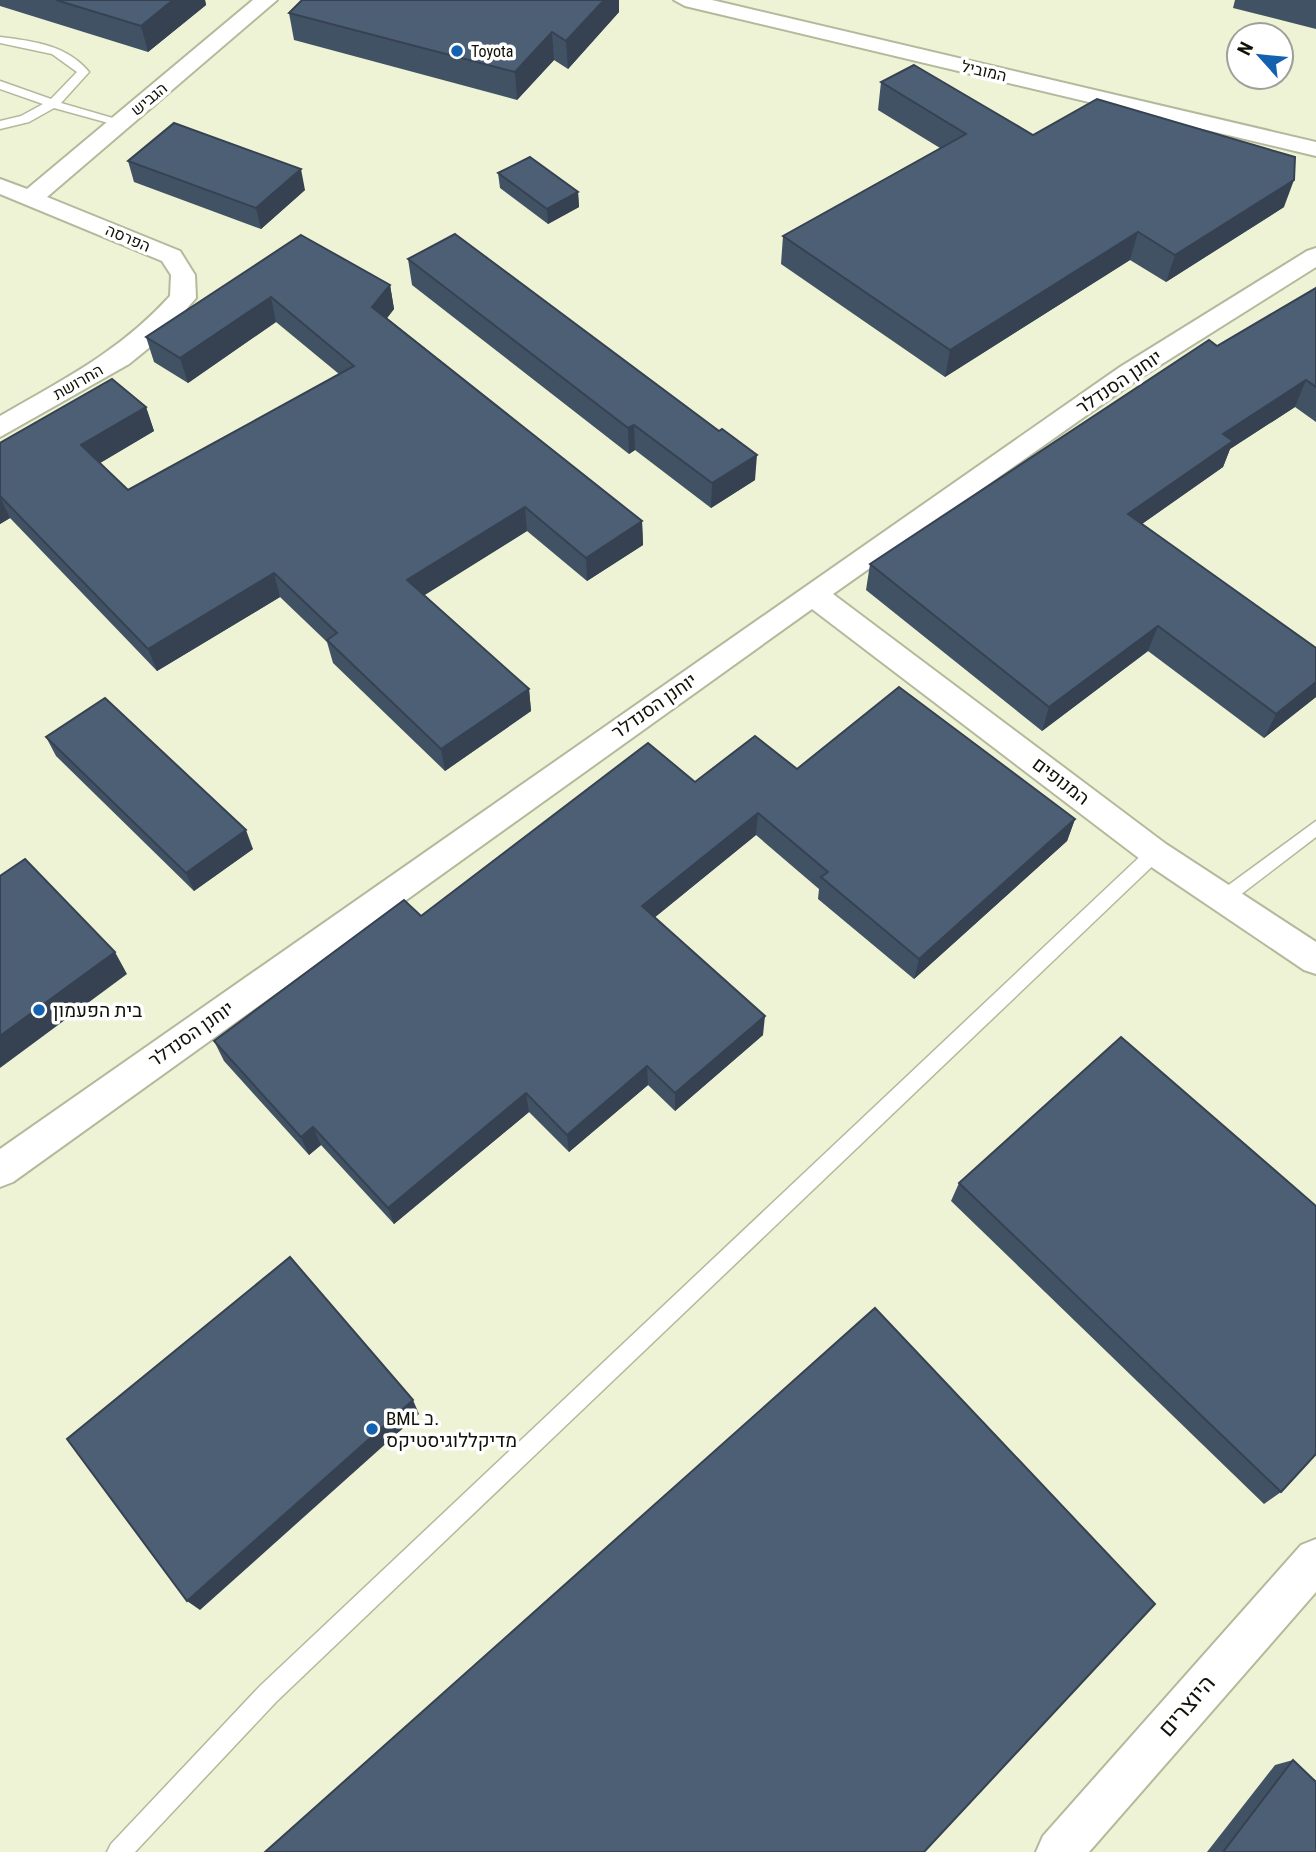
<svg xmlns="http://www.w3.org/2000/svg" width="1316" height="1852" font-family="'Roboto Condensed',Heebo,sans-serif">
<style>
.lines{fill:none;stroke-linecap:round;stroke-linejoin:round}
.lane-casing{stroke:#b3b99b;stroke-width:3}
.street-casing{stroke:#b3b99b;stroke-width:4}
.lane{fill:#fff;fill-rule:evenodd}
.street{fill:#fff;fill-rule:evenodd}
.wall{fill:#425265}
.shaded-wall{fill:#364252}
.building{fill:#4d5f75;stroke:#364252;stroke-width:2}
.poi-dot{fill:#1461b0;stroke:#fff;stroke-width:2.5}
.labels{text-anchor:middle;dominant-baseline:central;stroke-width:7;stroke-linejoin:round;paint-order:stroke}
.far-poi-label{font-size:16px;fill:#101207;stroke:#fff;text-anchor:start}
.far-street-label{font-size:16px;fill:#101207;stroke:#fff}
.street-label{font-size:19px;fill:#101207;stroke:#fff}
.poi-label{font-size:19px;fill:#101207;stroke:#fff;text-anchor:start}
.near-street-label{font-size:23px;fill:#101207;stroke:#fff}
</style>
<rect width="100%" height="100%" fill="#edf3d4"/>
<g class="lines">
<g class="lane-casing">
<path id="lane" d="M0,37C33,41 67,45 89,72L61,103L123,121V127L54,108L29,122L0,129V121L21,116L43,104L0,89V81L51,99L77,72L52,54L0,43Z
M1316,821V837L1231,902H1219L1216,897L1219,892Z
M1155,846L1161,848L1163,853L1161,858L276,1702L135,1852H107L111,1844L260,1686L1149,848Z"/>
</g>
<g class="street-casing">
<path id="street" d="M253,0H277L47,197L180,251L195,275L196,298L161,338L129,364L0,437V416C64,379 119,352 170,296L171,275L162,261L0,194V179L27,189Z
M674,0H712L1316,142V156L685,6Z
M1316,248V267L1138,379L833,594L1166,844L1316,942V974L1304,970L1144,862L812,609L13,1182L0,1187V1149L1120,367L1307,251Z
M1316,1539V1592L1089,1852H1036L1043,1836L1301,1545Z"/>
</g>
<use href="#lane" class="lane"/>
<use href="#street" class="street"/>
</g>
<path class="wall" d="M0,0H205L206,5L148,52L0,6Z
M1235,0H1316V29L1233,8Z
M619,12L568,69L554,60L517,100L294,40L289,13Z
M881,82L1033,135L1284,207L1166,282L1130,260L945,377L781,264L783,236L940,148L878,110Z
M128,161L305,190L261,229L134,182Z
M498,173L578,192L579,207L548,224L500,188Z
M301,235L390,285L394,309L387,318L642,521L643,545L587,581L527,531L424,595L529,689L531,711L445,771L333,663L327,642L280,597L157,671L10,518L0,524V443L146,407L154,431L100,463L128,490L339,374L276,322L188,383L154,362L146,337Z
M408,259L755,480L711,508L635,450L629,454L412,285Z
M1316,288V422L1295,407L1230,449L1223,467L1142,524L1316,648V697L1264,738L1148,651L1042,731L866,590L870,564L1217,346Z
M46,737L253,849L194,891L56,756Z
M797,769L1075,819L1067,841L914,979L818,899L819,889L756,835L655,917L763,1035L675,1111L648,1085L569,1152L529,1112L394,1224L321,1145L309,1155L224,1061L214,1041L421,916L695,782Z
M959,1183L1281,1492L1264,1504L951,1201Z
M1293,1760L1316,1852H1207L1275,1765Z"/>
<path class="shaded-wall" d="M173,0H205L206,5L148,52L141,26Z
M604,0H619V12L568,69L566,41Z
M552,32L554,60L517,100L515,72Z
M301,169L305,190L261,229L256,208Z
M1294,180L1284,207L1166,282L1175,255Z
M578,192L579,207L548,224L547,209Z
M1138,232L1130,260L945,377L950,350Z
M390,285L394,309L377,331L372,307Z
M271,297L276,322L188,383L180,358Z
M1306,380L1295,407L1230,449L1223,467L1119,540L1128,514L1223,434Z
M146,407L154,431L90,469L81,445Z
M634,425L635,450L629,454L628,428Z
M757,455L755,480L711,508L712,483Z
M0,497L10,518L0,524Z
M525,507L527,531L412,603L407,580Z
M642,521L643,545L587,581L586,558Z
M274,573L280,597L157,671L148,649Z
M1158,626L1148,651L1042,731L1049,707Z
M1316,682V697L1264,738L1276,714Z
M529,689L531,711L445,771L441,749Z
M758,813L756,835L643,927L642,906Z
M1075,819L1067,841L914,979L919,959Z
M246,830L253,849L194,891L186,873Z
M115,952L127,974L0,1068V1036Z
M765,1016L763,1035L675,1111V1093Z
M647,1066L648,1085L569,1152L567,1135Z
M526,1093L529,1112L394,1224L388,1208Z
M313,1127L321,1145L309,1155L301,1137Z
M413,1400L419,1414L200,1610L187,1601Z"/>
<path class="building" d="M56,0H173L141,26Z
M302,0H604L566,41L552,32L515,72L289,13Z
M914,65L1033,135L1097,99L1295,157L1294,180L1175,255L1138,232L950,350L783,236L966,134L881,82Z
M174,123L301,169L256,208L128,161Z
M530,157L578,192L547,209L498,173Z
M455,234L719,431L722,429L757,455L712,483L634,425L628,428L408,259Z
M301,235L390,285L372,307L642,521L586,558L525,507L407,580L529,689L441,749L327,640L337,633L274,573L148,649L0,496V443L112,379L146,407L81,445L128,490L354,366L271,297L180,358L146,337Z
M1316,288V387L1306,380L1223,434L1233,441L1128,514L1316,648V682L1276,714L1158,626L1049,707L870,564L1209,340L1217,346Z
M899,687L1075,819L919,959L821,877L828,872L758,813L642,906L765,1016L675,1093L647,1066L567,1135L526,1093L388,1208L313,1127L301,1137L214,1041L404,900L421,916L648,743L695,782L755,736L797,769Z
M105,698L246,830L186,873L46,737Z
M25,859L115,952L0,1036V876Z
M1121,1037L1316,1206V1454L1281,1492L959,1183Z
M290,1257L413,1400L187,1601L67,1439Z
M875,1308L1155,1604L924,1852H265Z
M1293,1760L1316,1782V1852H1223Z"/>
<g class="poi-dot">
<circle cx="457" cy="51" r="7"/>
<circle cx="39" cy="1010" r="7"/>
<circle cx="372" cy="1429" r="7"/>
</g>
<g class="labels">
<g class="far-poi-label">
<text x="471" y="51">Toyota</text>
</g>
<g class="far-street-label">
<text transform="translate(984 71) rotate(13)">המוביל</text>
<text transform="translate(149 99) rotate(-40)">הגביש</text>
<text transform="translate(128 238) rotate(23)">הפרסה</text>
<text transform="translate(78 382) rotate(-30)">החרושת</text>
</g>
<g class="street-label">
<text transform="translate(1119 382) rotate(-34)">יוחנן הסנדלר</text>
<text transform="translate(654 706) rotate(-35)">יוחנן הסנדלר</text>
<text transform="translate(1061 781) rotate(37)">המנופים</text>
<text transform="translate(191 1034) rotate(-35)">יוחנן הסנדלר</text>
</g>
<g class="poi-label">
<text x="53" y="1010">בית הפעמון</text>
<text x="386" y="1418">BML ב.<tspan x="386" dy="22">מדיקללוגיסטיקס</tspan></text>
</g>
<g class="near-street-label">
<text transform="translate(1187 1706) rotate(-49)">היוצרים</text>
</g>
</g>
<g transform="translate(1260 56) rotate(297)"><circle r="33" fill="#ffffff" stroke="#9fa09c" stroke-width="2"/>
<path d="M0-5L12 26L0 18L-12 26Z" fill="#1461b0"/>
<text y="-10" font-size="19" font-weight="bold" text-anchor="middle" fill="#101207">N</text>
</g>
</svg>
